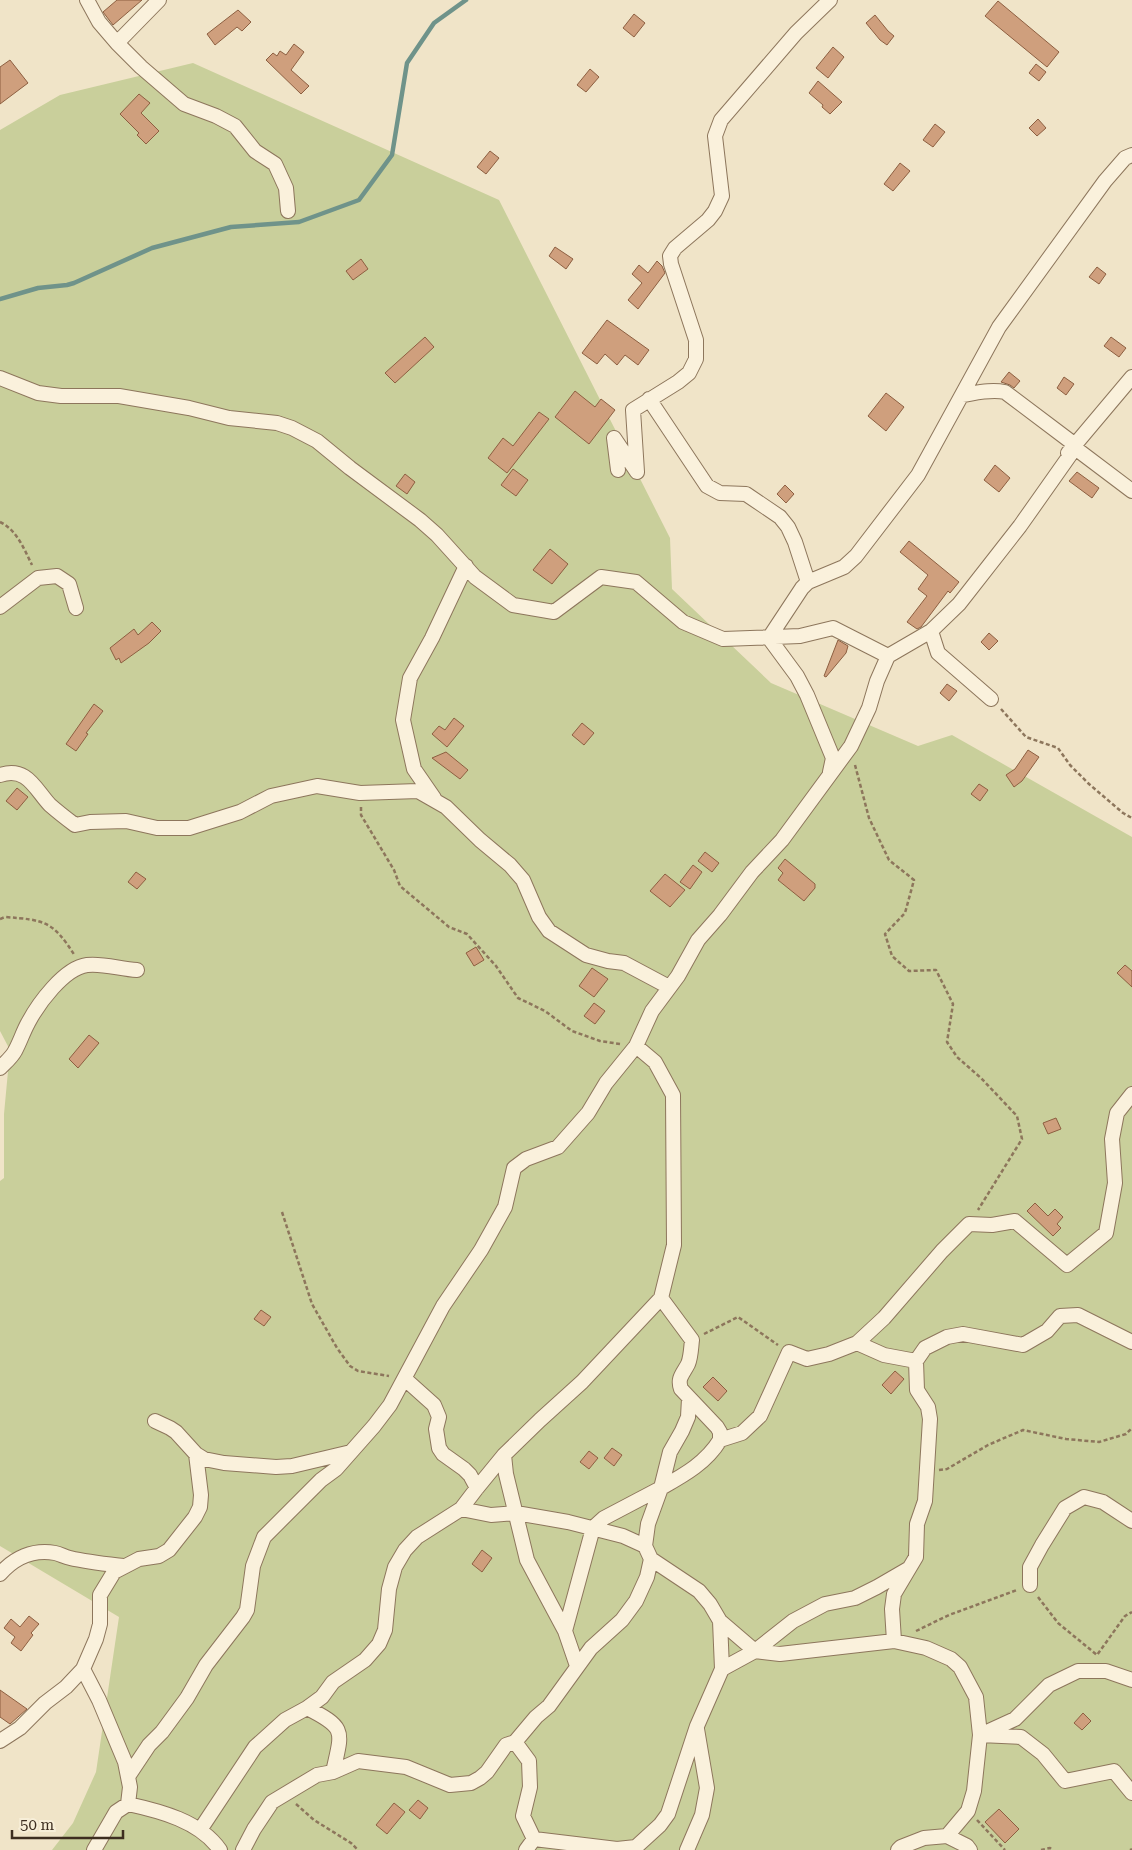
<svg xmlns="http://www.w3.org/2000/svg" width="1132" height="1850" font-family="'Roboto Serif',serif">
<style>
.green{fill:#c9cf9b}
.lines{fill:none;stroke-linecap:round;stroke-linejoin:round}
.stream{stroke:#6f938a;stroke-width:4.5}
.building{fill:#cf9f7d;stroke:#8d5f41}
.minor-casing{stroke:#8d765c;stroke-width:16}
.path{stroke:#8d765c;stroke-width:2.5;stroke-dasharray:4 2.5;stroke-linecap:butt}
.minor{stroke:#faf1dc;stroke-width:14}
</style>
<rect width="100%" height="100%" fill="#f0e4c8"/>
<path class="green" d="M193,63L499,200L670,538L672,589L771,683L918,746L952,735L1132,837V1850H52L73,1823L96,1772L119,1617L0,1546V1181L4,1178V1114L10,1050L0,1031V130L60,95Z"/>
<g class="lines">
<path class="stream" d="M0,299L38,288L67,285L74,283L152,248L231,227L299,222L359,200L392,155L407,63L434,23L466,0"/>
</g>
<path class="building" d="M117,0H142L113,25L103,12Z
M998,1L1059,52L1047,67L985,16Z
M238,10L251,22L242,31L237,27L215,45L207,34Z
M634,14L645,23L634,37L623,28Z
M875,15L888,31L894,36L887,45L880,40L866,23Z
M294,44L304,52L291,70L309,86L301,94L266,60L273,53L277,56L280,51L286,55Z
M833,47L844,57L828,78L816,68Z
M10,60L28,83L0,104V67Z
M1036,64L1046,72L1039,81L1029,73Z
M590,69L599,77L586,92L577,85Z
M818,81L842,102L830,114L822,107L823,105L809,93Z
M139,94L150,103L141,113L159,131L146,144L137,135L139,133L120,114Z
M1038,119L1046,128L1037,136L1029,128Z
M935,124L945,132L933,147L923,140Z
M490,151L499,158L486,174L477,167Z
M900,163L910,171L893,191L884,184Z
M555,247L573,259L566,269L549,256Z
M361,259L368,269L353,280L346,271Z
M657,261L662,266L665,273L638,309L628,300L642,283L632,274L639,265L648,273Z
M1097,267L1106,274L1099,284L1089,277Z
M607,320L649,350L638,365L625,355L617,365L605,354L597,364L582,353Z
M425,337L434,347L395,383L385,373Z
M1111,337L1126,348L1119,357L1104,346Z
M1009,372L1020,381L1014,388L1010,385L1001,382Z
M1064,377L1074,384L1066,395L1057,388Z
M575,391L595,407L601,399L615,410L589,444L555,417Z
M886,393L904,407L886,431L868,416Z
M539,412L549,419L507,473L488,458L503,438L513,446Z
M995,465L1010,478L999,492L984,480Z
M513,469L528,480L516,496L501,485Z
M1077,472L1099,488L1092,498L1069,481Z
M405,474L415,482L407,494L396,486Z
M785,485L794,494L786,503L777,494Z
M909,541L959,582L950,593L948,591L921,627L917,629L907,622L927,596L918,589L928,575L900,552Z
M550,549L568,564L552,584L533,570Z
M152,622L161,631L149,643L121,663L119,658L116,660L110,648L134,629L138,635Z
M989,633L998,641L989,650L981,642Z
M838,640L848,646L846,653L826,677L824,676Z
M947,684L957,691L949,701L940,693Z
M94,704L103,711L86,733L88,734L76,751L66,744Z
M454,718L464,726L447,747L432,734L439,726L445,730Z
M582,723L594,733L584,745L572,735Z
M1028,750L1039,757L1022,781L1014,787L1006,775L1015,769Z
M446,752L468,770L460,779L432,758Z
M979,784L988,790L980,801L971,794Z
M17,788L28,797L17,810L6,801Z
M705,852L719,863L712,872L698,861Z
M785,859L815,884V888L804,901L778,880L783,873L778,868Z
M693,865L702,872L690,889L680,882Z
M136,872L146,879L137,889L128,882Z
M665,874L685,890L670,907L650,891Z
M476,947L484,960L474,966L466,953Z
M1125,965L1132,971V987L1117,973Z
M592,968L608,979L594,997L579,986Z
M594,1003L605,1011L595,1024L584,1016Z
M89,1035L99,1043L78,1068L69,1059Z
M1056,1118L1061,1129L1048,1134L1043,1123Z
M1035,1203L1048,1216L1055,1209L1063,1217L1057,1224L1061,1228L1053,1236L1027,1211Z
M261,1310L271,1317L264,1326L254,1319Z
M895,1371L904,1379L891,1394L882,1385Z
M713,1377L727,1391L718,1401L703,1387Z
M612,1448L622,1455L614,1466L604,1458Z
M589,1451L598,1458L589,1469L580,1462Z
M482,1550L492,1558L482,1572L472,1564Z
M29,1616L39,1624L31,1633L33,1635L21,1651L11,1643L15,1637L4,1628L11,1619L20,1627Z
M0,1690L27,1709L10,1724L0,1717Z
M1083,1713L1091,1721L1082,1730L1074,1723Z
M418,1800L428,1808L420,1819L409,1810Z
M394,1803L405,1812L387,1834L376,1825Z
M999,1809L1019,1829L1005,1843L985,1822Z"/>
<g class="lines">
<g class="minor-casing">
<path id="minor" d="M87,0L99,22L117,43L141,67L184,104L216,116L235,126L255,151L275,164L286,188L288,211
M117,43L159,0
M0,378L38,393L61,396H119L189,408L229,418L277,423L292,428L317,441L350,468L420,520L437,535L475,577L513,605L554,612L601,577L636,582L683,622L723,639L800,636L833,628L888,656
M962,395C976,393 990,389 1005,392L1074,444
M649,399L707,486L720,493L746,494L780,517L788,527L795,542L808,582
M1068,453L1132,377
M618,470L614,438L637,472L633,410L678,382L689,373L696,359V340L671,264L670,256L675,248L708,220L715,211L722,196L715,136L721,120L796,33L830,0
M0,607L38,578L57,576L69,584L76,608
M931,631L938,653L991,699
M830,772L833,758L807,695L797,676L769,638L802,588L808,582L844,567L856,556L918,475L999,327L1105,181L1125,158L1132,155
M0,775C27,766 35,789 50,805C58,812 67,819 75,825L90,822L126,821L157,828H189L240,812L271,796L317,786L360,793L418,791L446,807L480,840L510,865L523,880L539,917L549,931L586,955L608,961L624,963L669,987
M434,798L414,769L403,720L410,678L432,638L466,566
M636,1046L655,1062L673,1095L674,1245L661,1298L692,1340C691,1348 691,1357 688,1364C683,1374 677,1378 681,1389L717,1427L720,1432V1440
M0,1068C5,1063 12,1057 15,1051C20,1042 23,1032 28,1023C38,1004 64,968 87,965C103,963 120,969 137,970
M857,1343L884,1355L916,1361L917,1390L928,1407L930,1419L925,1501L917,1524L916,1557L894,1594L892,1609L894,1641
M916,1361L925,1348L947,1337L963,1334L1023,1345L1047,1331L1060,1316L1078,1315L1132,1342
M405,1379L434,1405L439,1417L436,1429L439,1448L443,1454L464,1469L470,1475L477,1488
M155,1421L170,1428L176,1432L196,1454L204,1459L224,1463L276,1467L292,1466L351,1452
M504,1455L506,1474L527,1560L565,1631
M461,1509L491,1515L516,1513L568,1522L623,1536L645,1546L651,1559L699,1591L710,1604L720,1621L755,1651L780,1654L894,1641L926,1648L951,1659L960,1667L976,1697L980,1735L974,1791L968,1811L947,1836L924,1838L901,1847L898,1850
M645,1546L648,1524L661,1488C684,1475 706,1463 720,1440L742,1433L760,1416L789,1352L807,1359L829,1354L857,1343L884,1318L942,1251L969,1224L992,1225L1015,1221L1067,1265L1106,1233L1115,1183L1112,1139L1117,1113L1132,1094
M0,1574C14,1558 33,1549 55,1553C60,1554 65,1557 70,1558C87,1562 106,1564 123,1566
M1030,1585V1567L1042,1545L1065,1508L1084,1497L1103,1502L1132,1521
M720,1621L722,1669
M577,1666L565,1631L593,1528L604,1518L661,1488L670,1452L682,1431L688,1417L689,1399
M1132,1680L1106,1671H1078L1049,1685L1015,1719L980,1735L1021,1737L1043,1754L1065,1781L1114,1771L1132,1793
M0,1741L20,1728L45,1703L66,1687L83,1669
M515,1742L529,1761L530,1787L523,1816L534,1839
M333,1772C342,1731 347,1728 307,1708L322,1697L333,1682L365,1660L379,1644L385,1630L389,1589L395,1567L405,1550L417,1537L461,1509L477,1488L504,1455L540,1420L582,1382L661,1298
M129,1775L149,1745L162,1732L187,1698L206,1665L243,1617L247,1610L253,1566L264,1537L321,1480L336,1469L374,1426L390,1405L443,1306L481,1250L505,1207L514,1168L526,1159L558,1147L588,1113L606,1083L636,1046L652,1011L678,976L698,940L720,915L752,872L782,840L851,746L869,708L877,681L888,656L931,631L959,604L1020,526L1075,448L1132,491
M128,1804C160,1811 200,1821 220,1850
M200,1830L255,1747L285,1720L307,1708
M947,1836L967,1846L970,1850
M94,1850L116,1812L128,1804L130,1787L125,1762L99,1700L83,1669L96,1639L100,1624V1595L114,1572L139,1559L159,1556L169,1550L195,1517L200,1507L201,1495L196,1454
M243,1850L254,1829L272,1802L317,1775L333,1772L358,1761L406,1767L450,1785L471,1783L480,1778L487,1772L506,1745L515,1742L536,1717L549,1706L591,1648L622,1620L636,1601L647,1577L651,1559
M526,1850L534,1839L617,1849L636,1847L660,1825L668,1814L697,1726L722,1669L755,1651L793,1621L825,1604L855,1598L877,1587L908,1569
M687,1850L702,1815L707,1788L697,1729"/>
</g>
<path class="path" d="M0,522C17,530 24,549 32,565
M1001,709L1026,737L1058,748L1070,765L1089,784L1123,813L1132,818
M855,765L869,818L889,860L914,880L905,913L885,934L892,956L909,971L936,970L953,1004L947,1042L957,1057L981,1078L1017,1116L1022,1139L978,1210
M361,807V815L394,870L400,886L449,927L467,934L496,966L518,998L545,1011L572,1031L600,1041L620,1044
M0,919L5,917C45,920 53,921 75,956
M282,1212L312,1304L337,1348L350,1366L358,1371L389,1376
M704,1334L738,1317L778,1345
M939,1470L947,1469L988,1445L1023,1430L1066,1439L1099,1442L1126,1434L1132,1428
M1038,1597L1058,1623L1097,1655L1125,1616L1132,1612
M916,1631L949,1615L1017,1590
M296,1804L314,1820L351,1843L358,1850
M977,1820L1005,1850
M1041,1850L1050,1848L1053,1850
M1130,1850L1132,1849"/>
<use href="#minor" class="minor"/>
</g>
<path d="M12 1830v8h111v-8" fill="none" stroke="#3d2e20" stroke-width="2.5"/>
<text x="20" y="1830" font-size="15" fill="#3d2e20" stroke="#f7eed8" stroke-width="4" paint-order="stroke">50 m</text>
</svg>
